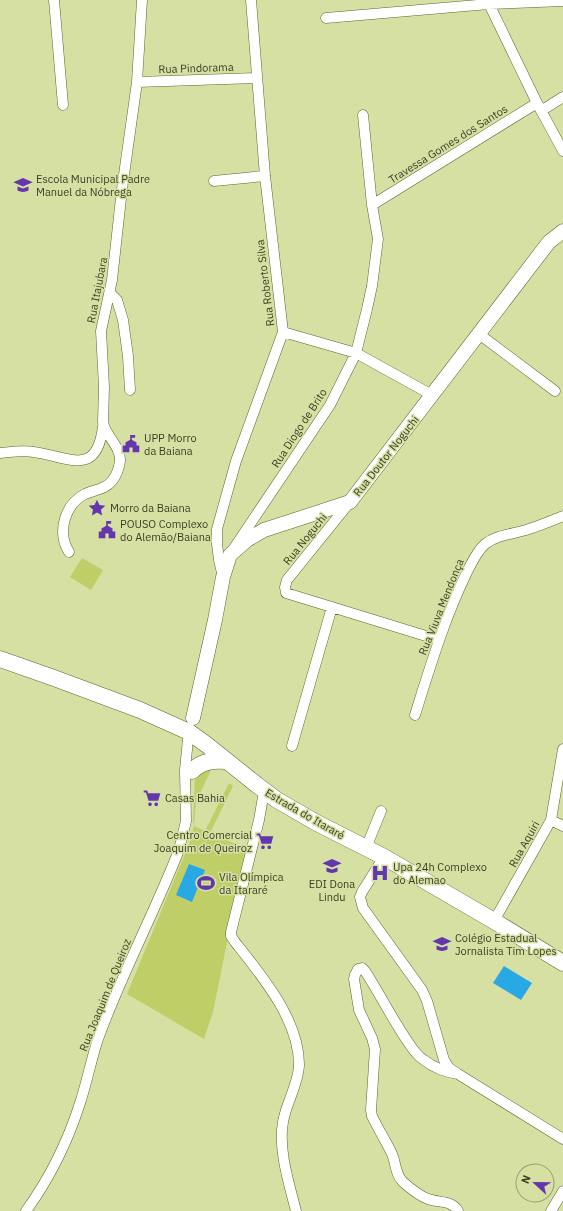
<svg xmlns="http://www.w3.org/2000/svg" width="563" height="1211" font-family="'IBM Plex Sans',sans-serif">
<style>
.green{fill:#c0ce67}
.water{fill:#28a8e5}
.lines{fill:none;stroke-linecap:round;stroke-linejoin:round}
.street-casing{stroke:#5d652c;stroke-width:11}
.secondary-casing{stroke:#5d652c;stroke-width:15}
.primary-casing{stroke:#5d652c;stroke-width:17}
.street{stroke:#fff;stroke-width:10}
.secondary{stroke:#fff;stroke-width:14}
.primary{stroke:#fff;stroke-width:16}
.labels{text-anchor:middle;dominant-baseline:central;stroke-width:3;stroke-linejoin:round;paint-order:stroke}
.street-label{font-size:11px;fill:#3a3e25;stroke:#d6e0a3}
.poi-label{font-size:11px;fill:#3a3e25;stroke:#d6e0a3;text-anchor:start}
</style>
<rect width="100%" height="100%" fill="#d6e0a3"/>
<path class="green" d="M82,558L103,570L91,590L70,577Z
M206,767L211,770L196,802L194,826L205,831L229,783L233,786L210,833L248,849L232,918L213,1012L204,1039L127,994L189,844L194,826L193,820L195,777Z"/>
<path class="water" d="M189,864L205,870L192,902L176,895Z
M504,966L532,983L521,1000L493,983Z"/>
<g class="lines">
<g class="street-casing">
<path id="street" d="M54,0L63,105
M489,4L537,103L563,151
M326,18L489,4L563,1
M137,82L256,78
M541,111L563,97
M214,181L265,176
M372,205L537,103
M110,293L117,300L123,320L128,356L130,390
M283,332L356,353L432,395
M479,334L555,391
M0,453C11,452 23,450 34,452C69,457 97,478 103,426
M350,502L287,580L285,587L286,593L439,640
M234,548L330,405L356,353L367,309L372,286L378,239L372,205L363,115
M69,552C57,533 64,505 85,494C94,490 106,489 112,481C117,475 119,468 120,461C121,446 105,436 103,422L104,387L101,331L112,280L122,189L137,82L142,0
M223,577L219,560L217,544V529L236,461L283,332L265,176L251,0
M415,715C430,667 445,617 467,572C472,562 477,551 485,544C497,535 512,534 526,530C538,526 551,521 563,516
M292,746L332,607
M264,791L259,820L231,932V936L235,942C262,976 300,1021 299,1066C298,1085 286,1103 283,1122C278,1150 289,1183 296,1211
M551,820L563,826
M366,848L381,811
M384,857L362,892L360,897L363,908L422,990L427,1001L444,1060L449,1068L458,1074L563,1139
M494,921L551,820L563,749
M458,1074C445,1072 434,1068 424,1060C417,1056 412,1048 408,1042C392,1019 380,994 365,971L362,968L358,969L355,975L354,979L359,1010L372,1038L375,1049L371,1110L372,1116C378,1129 386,1141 392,1154C396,1163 395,1174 403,1182C410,1188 419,1196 428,1199C439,1203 452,1200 458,1211
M26,1211C49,1179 68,1141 80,1103C87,1082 91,1060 98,1039C121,975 154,914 179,850L186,821L185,770L189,729
M551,1211L563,1191"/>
</g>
<g class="secondary-casing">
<path id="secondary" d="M193,718L215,620L223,577L230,555L247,540L264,530L350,502L549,242L563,231"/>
</g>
<g class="primary-casing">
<path id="primary" d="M0,659L54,678L140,710L189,732L207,745L257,785L277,800L317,823L384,857L494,921L563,963
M192,771C202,761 213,760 226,761"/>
</g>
<use href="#street" class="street"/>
<use href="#secondary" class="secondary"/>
<use href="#primary" class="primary"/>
</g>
<defs>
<g id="school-bare" transform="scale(1.38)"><path d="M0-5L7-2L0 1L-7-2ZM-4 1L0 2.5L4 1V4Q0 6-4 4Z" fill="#6436ae" stroke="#d6e0a3" stroke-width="2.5" paint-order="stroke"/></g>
<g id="civic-bare" transform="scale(1.38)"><path d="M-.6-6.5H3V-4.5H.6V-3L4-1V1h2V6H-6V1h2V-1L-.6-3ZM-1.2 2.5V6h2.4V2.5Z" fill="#6436ae" stroke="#d6e0a3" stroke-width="2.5" paint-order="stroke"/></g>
<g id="sight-bare" transform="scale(1.38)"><path d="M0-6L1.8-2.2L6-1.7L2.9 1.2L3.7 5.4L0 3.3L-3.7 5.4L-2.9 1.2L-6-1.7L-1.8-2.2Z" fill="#6436ae" stroke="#d6e0a3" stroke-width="2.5" paint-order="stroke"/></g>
<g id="supermarket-bare" transform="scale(1.38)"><path d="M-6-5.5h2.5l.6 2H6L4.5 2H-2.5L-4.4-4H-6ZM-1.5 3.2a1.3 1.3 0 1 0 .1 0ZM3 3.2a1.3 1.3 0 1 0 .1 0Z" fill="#6436ae" stroke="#d6e0a3" stroke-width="2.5" paint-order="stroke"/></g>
<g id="hospital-bare" transform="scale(1.38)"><path d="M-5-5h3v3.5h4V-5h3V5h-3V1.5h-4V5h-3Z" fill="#6436ae" stroke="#d6e0a3" stroke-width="2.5" paint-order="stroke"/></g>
<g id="stadium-bare" transform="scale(1.38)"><path d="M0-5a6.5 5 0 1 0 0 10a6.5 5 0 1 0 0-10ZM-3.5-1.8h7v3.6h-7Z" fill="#6436ae" stroke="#d6e0a3" stroke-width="2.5" paint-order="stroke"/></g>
</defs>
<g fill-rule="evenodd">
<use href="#school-bare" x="23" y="185"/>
<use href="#civic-bare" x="131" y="444"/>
<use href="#sight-bare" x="97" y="508"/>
<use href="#civic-bare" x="107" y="530"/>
<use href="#supermarket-bare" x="152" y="798"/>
<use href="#supermarket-bare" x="265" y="841"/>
<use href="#school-bare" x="332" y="866"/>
<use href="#hospital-bare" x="380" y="873"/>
<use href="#stadium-bare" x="206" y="883"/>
<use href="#school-bare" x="442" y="944"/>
</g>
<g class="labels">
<g class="street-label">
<text transform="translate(196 68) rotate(-2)">Rua Pindorama</text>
<text transform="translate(448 144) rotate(-32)">Travessa Gomes dos Santos</text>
<text transform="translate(265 283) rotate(-97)">Rua Roberto Silva</text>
<text transform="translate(97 290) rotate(-79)">Rua Itajubara</text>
<text transform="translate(299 428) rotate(-57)">Rua Diogo de Brito</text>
<text transform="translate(386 456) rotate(-52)">Rua Doutor Noguchi</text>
<text transform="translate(305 539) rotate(-51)">Rua Noguchi</text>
<text transform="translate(441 607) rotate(-68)">Rua Viuva Mendonça</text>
<text transform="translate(305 814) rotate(30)">Estrada do Itararé</text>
<text transform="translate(524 844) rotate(-61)">Rua Aquiri</text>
<text transform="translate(105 995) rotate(-68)">Rua Joaquim de Queiroz</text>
</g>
<g class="poi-label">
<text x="36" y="179">Escola Municipal Padre<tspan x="36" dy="13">Manuel da Nóbrega</tspan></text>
<text x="144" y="438">UPP Morro<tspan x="144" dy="13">da Baiana</tspan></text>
<text x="110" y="508">Morro da Baiana</text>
<text x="120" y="524">POUSO Complexo<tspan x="120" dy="13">do Alemão/Baiana</tspan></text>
<text x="165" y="798">Casas Bahia</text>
<text x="252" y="835" text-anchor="end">Centro Comercial<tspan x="252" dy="13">Joaquim de Queiroz</tspan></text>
<text x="393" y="867">Upa 24h Complexo<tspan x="393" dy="13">do Alemao</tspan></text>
<text x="219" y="877">Vila Olímpica<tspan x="219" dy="13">da Itararé</tspan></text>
<text x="332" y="884" text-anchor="middle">EDI Dona<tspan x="332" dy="13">Lindu</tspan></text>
<text x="455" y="938">Colégio Estadual<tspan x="455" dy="13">Jornalista Tim Lopes</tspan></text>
</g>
</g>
<g transform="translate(535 1183) rotate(292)"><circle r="19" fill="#d6e0a3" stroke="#989f71"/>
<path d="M0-3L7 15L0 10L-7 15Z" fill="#6436ae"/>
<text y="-6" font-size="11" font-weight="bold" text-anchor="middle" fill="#3a3e25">N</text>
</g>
</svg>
